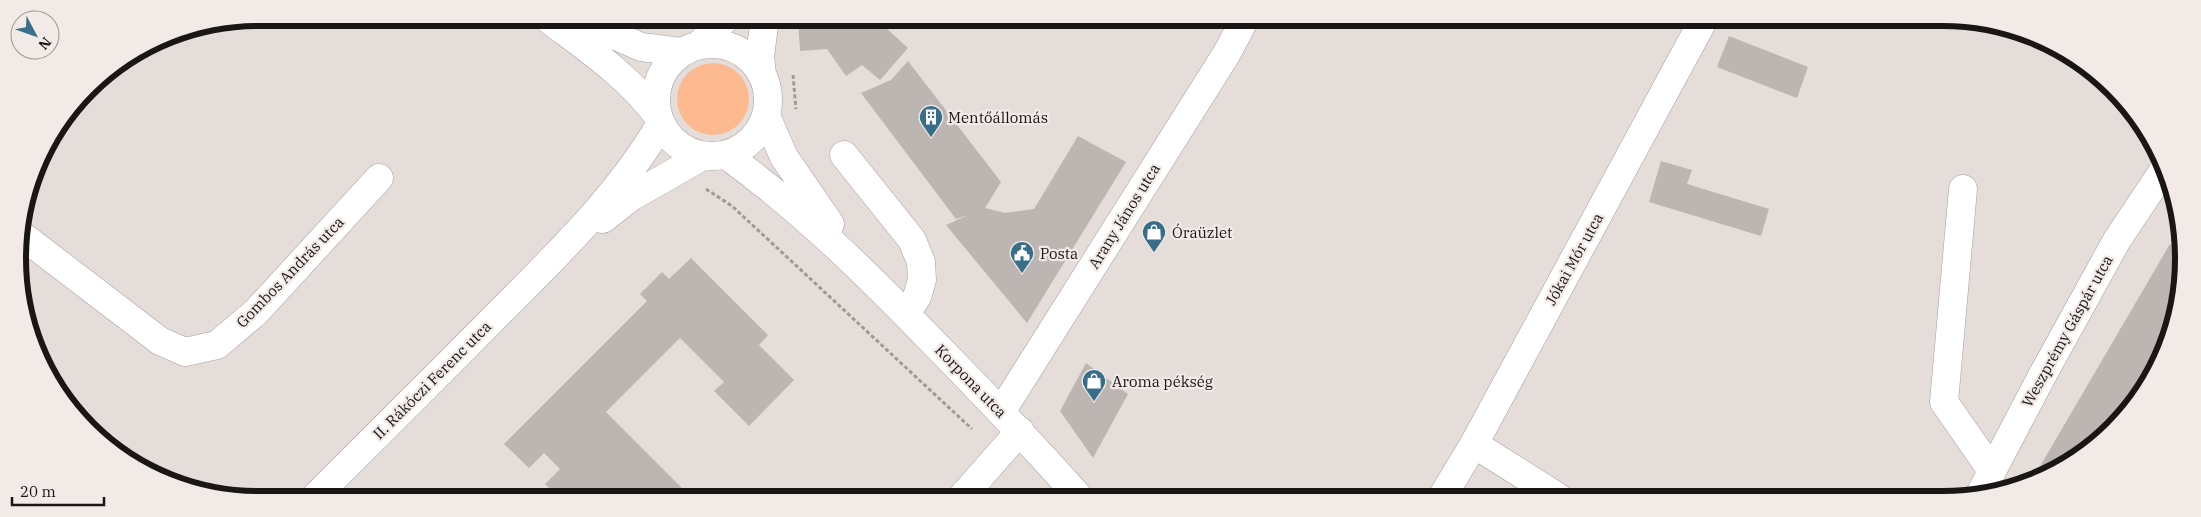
<svg xmlns="http://www.w3.org/2000/svg" width="2201" height="517" font-family="'IBM Plex Serif',serif">
<style>
.green{fill:#fdba91}
.building{fill:#bcb5b1}
.lines{fill:none;stroke-linecap:round;stroke-linejoin:round}
.minor-casing{stroke:#a59f9b;stroke-width:29}
.path{stroke:#a09a97;stroke-width:3;stroke-dasharray:4 2.5;stroke-linecap:butt}
.minor{stroke:#fff;stroke-width:28}
.labels{text-anchor:middle;dominant-baseline:central;stroke-width:4.5;stroke-linejoin:round;paint-order:stroke}
.poi-label{font-size:15px;fill:#191615;stroke:#f1eae6;text-anchor:start}
.street-label{font-size:15px;fill:#191615;stroke:#f1eae6}
.rim{fill:none;stroke:#191615;stroke-width:6}
</style>
<rect width="100%" height="100%" fill="#e4ddd9"/>
<path class="green" d="M677 99a36 36 0 1 1 72 0a36 36 0 1 1-72 0Z"/>
<path class="building" d="M798,18H894L885,27L908,48L880,80L862,65L846,76L827,49L800,51Z
M1729,36L1808,67L1797,98L1717,67Z
M908,61L1001,182L985,208L1005,213L1034,209L1078,136L1126,162L1027,323L946,225L968,215L956,219L861,93L891,80Z
M1661,161L1692,170L1687,184L1769,209L1761,236L1649,202Z
M2170,244L2179,248L2181,290L2159,365L2113,429L2049,475L2032,480Z
M691,258L768,335L759,345L794,380L749,426L714,391L724,382L680,338L606,412L691,497H559L545,484L560,469L544,453L529,468L504,444L647,301L640,294L662,272L669,279Z
M1086,363L1128,394L1093,458L1060,411Z"/>
<g class="lines">
<g class="minor-casing">
<path id="minor" d="M547,18C589,50 626,74 658,116
M575,18L641,47L682,52
M656 100a56 56 0 1 1 112 0a56 56 0 1 1-112 0Z
M698,46L726,18
M762,74L760,56L765,18
M766,116L784,157L830,224
M726,155C801,209 866,273 931,340C981,391 1031,443 1079,497
M844,155L912,240L921,262L922,280L917,297L906,314
M1963,189L1944,402L1992,471
M603,219L631,197L703,156
M20,234L160,341L185,352L217,345L256,312L379,178
M1001,412L1227,53L1245,19
M1474,444L1558,497
M1979,496L2042,376L2117,240L2163,171
M315,497C377,435 440,373 502,310C557,255 622,192 661,123
M962,497L1020,431
M1442,497L1474,444L1704,19"/>
</g>
<path class="path" d="M793,75L796,109
M706,189L732,206L972,429"/>
<use href="#minor" class="minor"/>
</g>
<defs>
<g id="building-pin" transform="scale(1.25)"><path d="M0 17L-7.5 6A9.5 9.5 0 1 1 7.5 6Z" fill="#386e89" stroke="#f1eae6"/><path d="M-4-6H4V6H1V3H-1V6H-4ZM-2.5-4.3h1.7v1.8h-1.7ZM.8-4.3h1.7v1.8H.8ZM-2.5-1h1.7V.8h-1.7ZM.8-1h1.7V.8H.8Z" fill="#fff"/></g>
<g id="shop-pin" transform="scale(1.25)"><path d="M0 17L-7.5 6A9.5 9.5 0 1 1 7.5 6Z" fill="#386e89" stroke="#f1eae6"/><path d="M-5-2.5h2.3a2.7 3.5 0 0 1 5.4 0H5L5.5 6h-11ZM-1.5-2.5h3a1.5 2.3 0 0 0-3 0Z" fill="#fff"/></g>
<g id="civic-pin" transform="scale(1.25)"><path d="M0 17L-7.5 6A9.5 9.5 0 1 1 7.5 6Z" fill="#386e89" stroke="#f1eae6"/><path d="M-.6-6.5H3V-4.5H.6V-3L4-1V1h2V6H-6V1h2V-1L-.6-3ZM-1.2 2.5V6h2.4V2.5Z" fill="#fff"/></g>
</defs>
<g fill-rule="evenodd">
<use href="#building-pin" x="931" y="117"/>
<use href="#shop-pin" x="1154" y="232"/>
<use href="#civic-pin" x="1022" y="253"/>
<use href="#shop-pin" x="1094" y="381"/>
</g>
<g class="labels">
<g class="poi-label">
<text x="948" y="117">Mentőállomás</text>
<text x="1172" y="232">Óraüzlet</text>
<text x="1040" y="253">Posta</text>
<text x="1112" y="381">Aroma pékség</text>
</g>
<g class="street-label">
<text transform="translate(1124 216) rotate(-58)">Arany János utca</text>
<text transform="translate(1574 259) rotate(-61)">Jókai Mór utca</text>
<text transform="translate(290 272) rotate(-46)">Gombos András utca</text>
<text transform="translate(2067 331) rotate(-61)">Weszprémy Gáspár utca</text>
<text transform="translate(432 380) rotate(-45)">II. Rákóczi Ferenc utca</text>
<text transform="translate(971 381) rotate(46)">Korpona utca</text>
</g>
</g>
<path d="M0 0H2201V517H0ZM258 26H1943A232 232 0 0 1 2175 258V259A232 232 0 0 1 1943 491H258A232 232 0 0 1 26 259V258A232 232 0 0 1 258 26Z" fill="#f1eae6" fill-rule="evenodd"/>
<path class="rim" d="M258 26H1943A232 232 0 0 1 2175 258V259A232 232 0 0 1 1943 491H258A232 232 0 0 1 26 259V258A232 232 0 0 1 258 26Z"/>
<g transform="translate(35 35) rotate(131)"><circle r="24" fill="#f1eae6" stroke="#9b9592"/>
<path d="M0-4L9 19L0 12L-9 19Z" fill="#386e89"/>
<text y="-8" font-size="14" font-weight="bold" text-anchor="middle" fill="#191615">N</text>
</g>
<path d="M12 497v8h92v-8" fill="none" stroke="#191615" stroke-width="2.5"/>
<text x="20" y="497" font-size="15" fill="#191615" stroke="#f1eae6" stroke-width="4" paint-order="stroke">20 m</text>
</svg>
